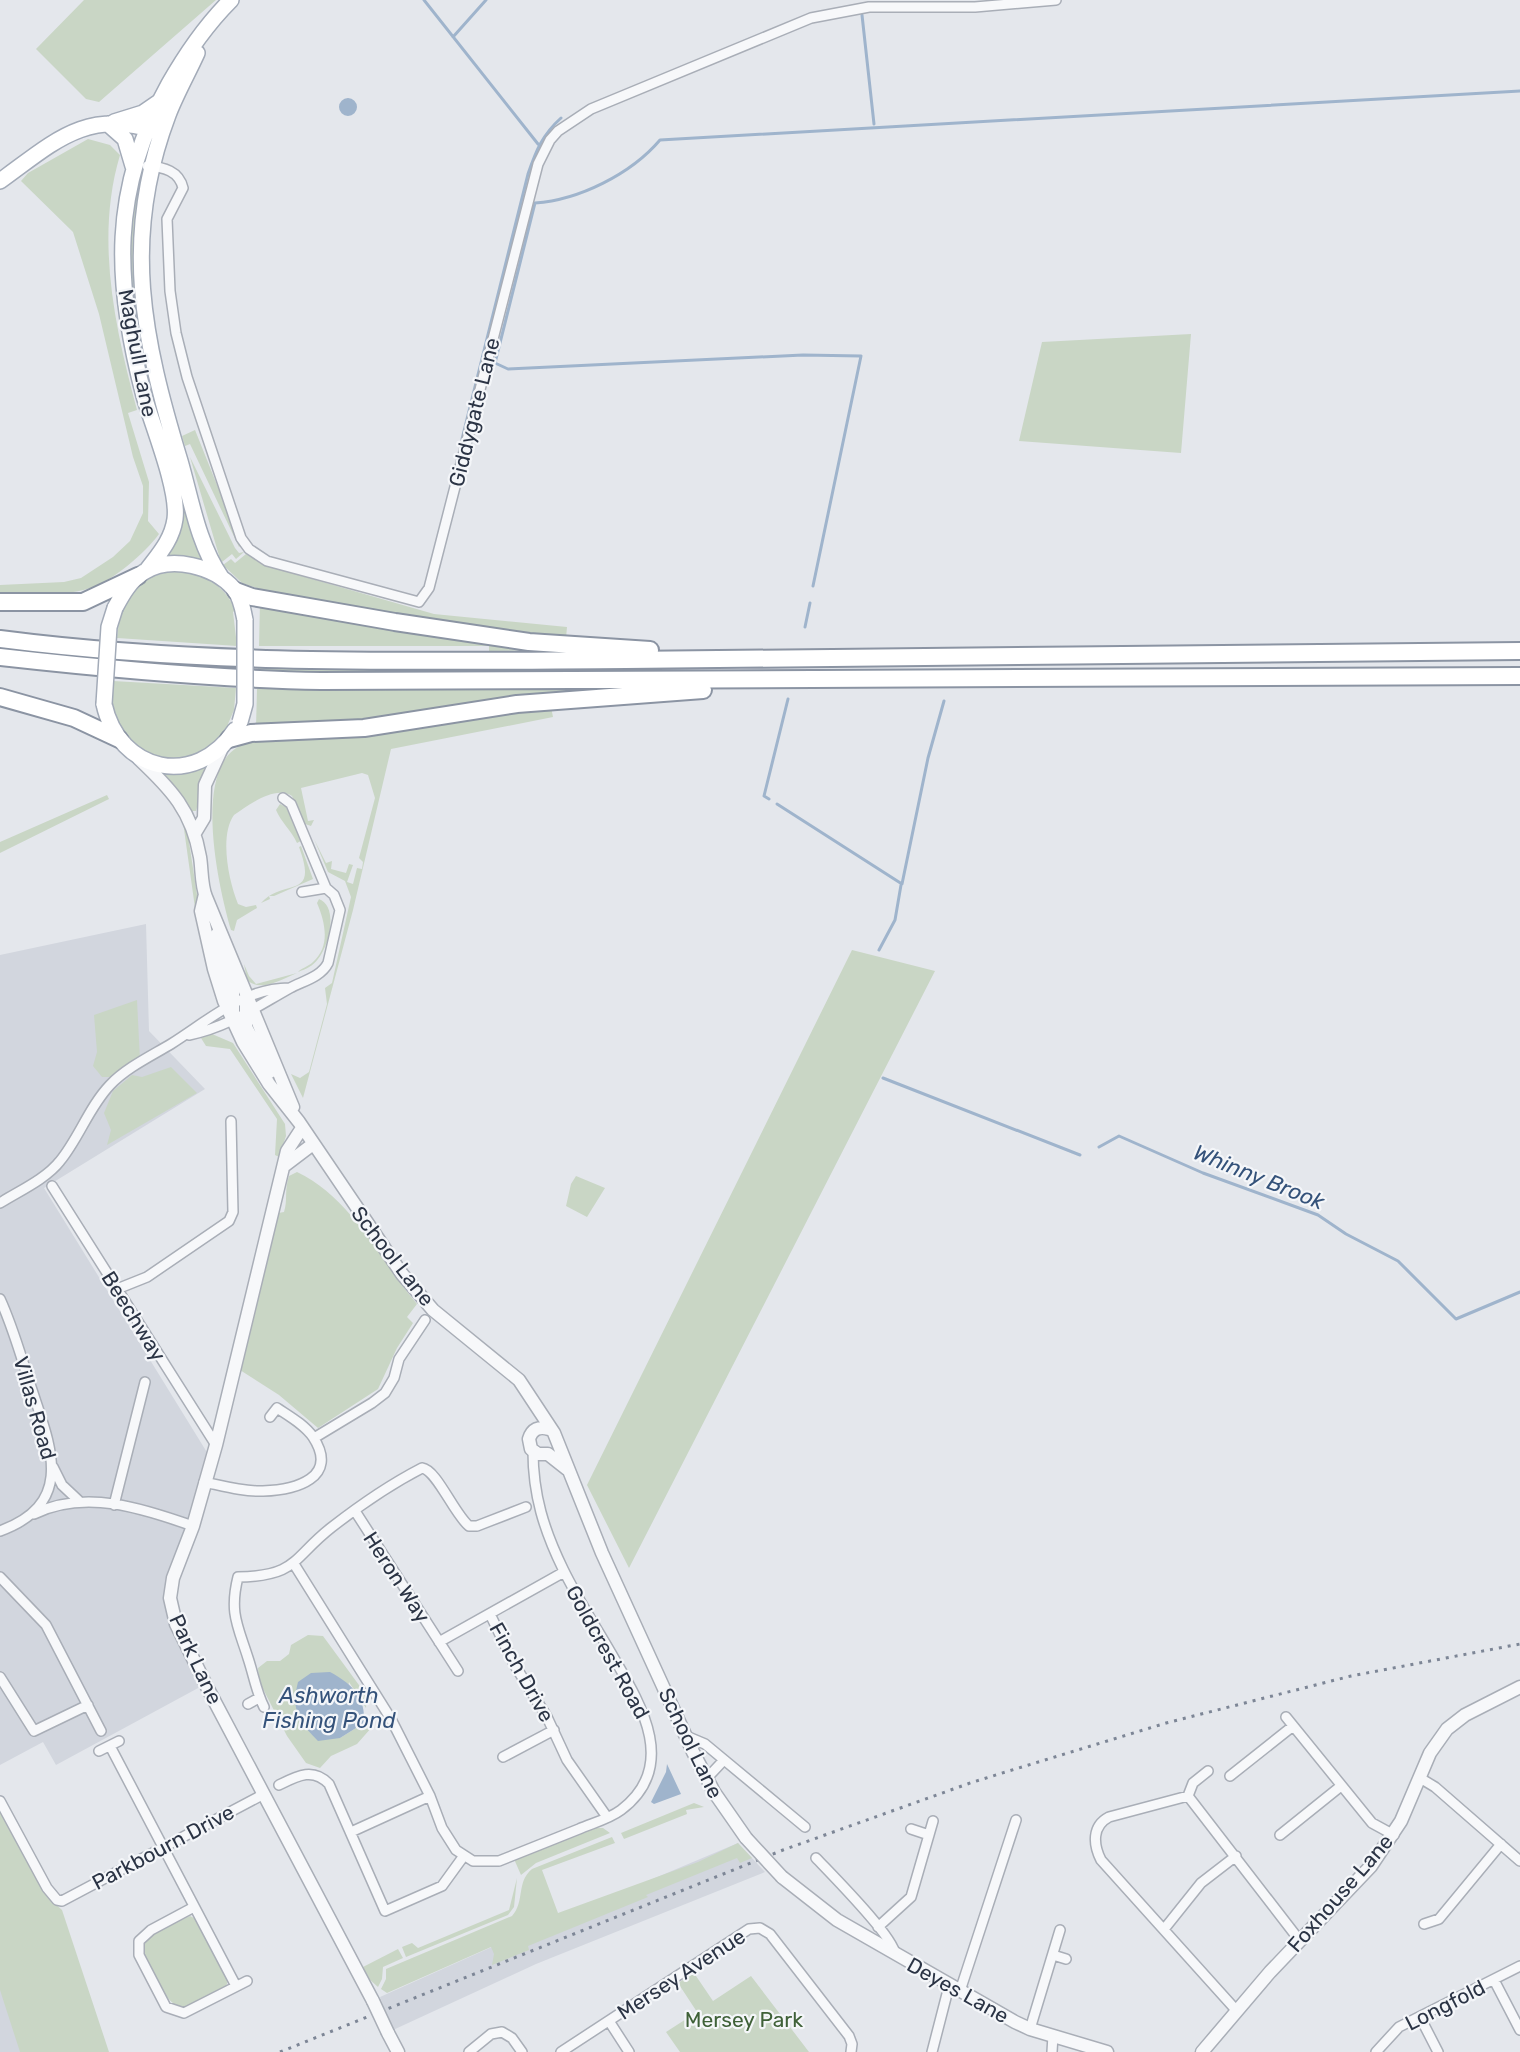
<svg xmlns="http://www.w3.org/2000/svg" width="1520" height="2052" font-family="Rubik,sans-serif">
<style>
.built{fill:#d2d6de}
.green{fill:#c9d6c5}
.water{fill:#9fb4cc}
.lines{fill:none;stroke-linecap:round;stroke-linejoin:round}
.stream{stroke:#9fb4cc;stroke-width:3}
.minor-casing{stroke:#a9aeb7;stroke-width:12}
.tertiary-casing{stroke:#a9aeb7;stroke-width:15}
.primary-casing{stroke:#a3abb8;stroke-width:18}
.motorway-casing{stroke:#8b94a3;stroke-width:20}
.minor{stroke:#f7f8fa;stroke-width:9}
.tertiary{stroke:#f7f8fa;stroke-width:12}
.primary{stroke:#fff;stroke-width:15}
.motorway{stroke:#fff;stroke-width:16}
.rail{stroke:#7d8696;stroke-width:3;stroke-dasharray:3 6;stroke-linecap:butt}
.tertiary-bridge-casing{stroke:#a9aeb7;stroke-width:15;stroke-linecap:butt}
.primary-bridge-casing{stroke:#a3abb8;stroke-width:18;stroke-linecap:butt}
.tertiary-bridge{stroke:#f7f8fa;stroke-width:12}
.primary-bridge{stroke:#fff;stroke-width:15}
.labels{text-anchor:middle;dominant-baseline:central;stroke-width:4.5;stroke-linejoin:round;paint-order:stroke}
.street-label{font-size:21px;fill:#2b3445;stroke:#f4f6f9}
.park-label{font-size:21px;fill:#3f6138;stroke:#f4f6f9}
.water-label{font-size:22px;font-style:italic;fill:#34527a;stroke:#f4f6f9}
</style>
<rect width="100%" height="100%" fill="#e4e7ec"/>
<path class="built" d="M146,924L149,1031L205,1089L44,1188L208,1454L163,1598L168,1618L200,1687L56,1765L43,1742L0,1765V955Z
M738,1843L765,1872L536,1964L393,2030L380,1997L503,1942Z
M0,1969L26,2052H0Z"/>
<path class="green" d="M84,0H216L99,102L86,99L36,49Z
M88,139L110,145L120,155C95,239 115,328 137,410L128,413L149,482L148,521L159,534C145,553 113,581 90,588C62,597 28,595 0,594V585L64,582L81,578L113,557L130,541L143,513V486L133,457L99,314L73,232L21,181L28,173Z
M142,183L135,265L206,562L164,559L176,537L140,356L127,260L134,202Z
M1191,334L1181,453L1019,441L1042,342Z
M195,430L241,545L239,547L190,444L185,446L182,436Z
M190,457L235,548L239,553L244,552L236,559L232,554L222,562L220,559Z
M246,554L267,566L434,614L567,627L566,638L259,593L260,589L242,583L223,565L231,559L235,563Z
M182,571C208,576 224,586 236,610L233,612L237,646L117,638C121,595 137,573 182,571Z
M260,603L565,650L489,651V646H259Z
M115,657L237,665L236,669L114,661Z
M258,665H564V675L265,674L258,671Z
M113,681L236,688L234,710L228,724L230,726L218,743L186,760L151,757L121,734L112,701Z
M257,689L617,690L349,725L256,727Z
M551,707L553,717L391,749L353,910L303,1098L291,1074L300,1078L309,1072L327,1004L325,988L332,983L351,897L345,881L328,872L314,839L326,863L332,861L331,869L346,873L349,864L353,865L347,882L353,884L357,868L362,869L363,862L359,858L375,798L368,775L362,773L301,788L308,821L314,820L311,826L305,824L292,796C275,785 249,805 234,815C219,836 229,882 238,904L246,907L256,905L257,908L237,920L234,931L231,930C219,889 186,749 254,742V738L287,741L348,736Z
M207,767L196,811H189L180,792L161,772H183Z
M107,795L109,799L0,853V842Z
M280,804L286,807L301,841L297,843C291,830 281,822 276,810Z
M183,822H186L209,974L196,915Z
M301,846L313,879L274,896H269L270,899L261,903C285,877 319,901 299,847Z
M319,899C339,907 329,946 318,959C313,966 306,969 298,972C301,968 308,967 313,962C331,946 325,922 317,903Z
M852,950L935,971L629,1568L587,1485Z
M244,964L249,976L256,984L297,973C282,979 261,993 247,980Z
M137,1000L140,1060L113,1077H102L93,1066L97,1052L94,1015Z
M212,1034L233,1043L285,1124L286,1136L279,1157L275,1155L277,1119L230,1049L206,1046L201,1038Z
M171,1067L197,1093L107,1145L111,1130L104,1113L113,1091L132,1075L142,1077Z
M297,1172C352,1198 380,1260 417,1304L407,1317L413,1323L397,1348L378,1389L318,1428L279,1395L240,1370L278,1213L284,1212C288,1200 284,1191 289,1176Z
M576,1176L605,1188L587,1217L566,1206L571,1184Z
M308,1635L323,1636L367,1696L366,1708L349,1682L340,1738L364,1723L372,1727L357,1744L331,1756L320,1768L306,1763L287,1736L259,1681L258,1668L267,1661H280L289,1654L291,1645Z
M694,1803L704,1807L686,1810L687,1814L624,1839L621,1833Z
M0,1807L50,1899L62,1910L109,2052H20L0,1990Z
M596,1828H603L610,1833L536,1863L521,1875L514,1859Z
M612,1837L615,1843L542,1870L558,1913L698,1862L738,1843L752,1858L740,1863L737,1858L646,1895L648,1897L528,1946L529,1950L492,1965L494,1954L491,1947L387,1993L381,1989L386,1979V1969L512,1916C525,1902 516,1882 532,1869Z
M517,1878L514,1907L508,1915L406,1957L402,1947L412,1943L418,1948L509,1910Z
M190,1916L196,1919L228,1980L226,1987L182,2008C164,2003 143,1963 143,1946L152,1934Z
M398,1949L403,1958L383,1967L382,1979L378,1987L369,1979L363,1967Z
M694,1973L713,2001L751,1976L809,2052H680L666,2032L697,2012L678,1983Z"/>
<path class="water" d="M339 107a9 9 0 1 1 18 0a9 9 0 1 1-18 0Z
M330,1672C352,1684 366,1697 364,1723L340,1738L318,1741C298,1721 291,1710 298,1682L311,1673Z
M667,1764L681,1794L654,1804L651,1802L666,1772Z"/>
<g class="lines">
<path class="stream" d="M424,0L538,144
M862,15L874,124
M453,37L486,0
M462,439L528,174C536,151 542,135 561,118
M813,586L861,356L803,355L508,369L495,363L535,203C579,200 631,174 660,140L1520,91
M805,627L810,603
M769,799L764,796L788,699
M777,804L902,884L928,758L944,701
M879,950L895,920L901,885
M883,1078L1080,1155
M1099,1147L1119,1136L1203,1173L1318,1215L1346,1234L1398,1261L1456,1319L1520,1292"/>
<g class="minor-casing">
<path id="minor" d="M147,166C164,167 179,171 183,188L167,219L170,291L176,333L187,377L241,538L249,549L267,561L419,602L429,588L538,164L550,140L558,131L591,109L811,18L869,7H975L1056,0
M302,892L326,888
M189,1035C228,1027 256,1007 290,988C303,981 321,977 328,963L340,910L334,895L326,888L291,804L283,798
M52,1186L216,1445
M0,1203C19,1191 46,1179 60,1161C79,1138 89,1107 110,1085C126,1068 151,1056 171,1044C208,1021 243,988 289,988
M117,1289L147,1277L229,1221L233,1212L231,1121
M0,1299C13,1327 21,1357 31,1387C50,1445 77,1503 0,1531
M314,1438L372,1403L385,1393L394,1378L399,1359L425,1320
M53,1467L62,1485L78,1500
M204,1482C223,1486 244,1492 263,1491C295,1490 340,1478 313,1437C305,1425 289,1416 277,1408L270,1417
M114,1505L145,1382
M355,1511L458,1671
M34,1514C85,1489 142,1508 193,1526
M294,1564L391,1719L430,1796L442,1828L456,1850L473,1861H499C526,1850 552,1840 579,1829C593,1823 609,1819 621,1810C678,1767 642,1706 615,1660C598,1630 578,1600 563,1569C544,1530 533,1495 533,1451
M0,1577L46,1625L101,1731
M490,1614L514,1664L547,1717L567,1760L607,1817
M439,1642L564,1572
M0,1677L34,1731L88,1705
M248,1704L259,1698
M264,1707C256,1691 254,1676 248,1658C238,1626 229,1613 238,1577C298,1576 292,1558 332,1527C359,1506 391,1484 422,1468C437,1470 454,1514 469,1526H477L526,1507
M1286,1717L1372,1823L1394,1835
M686,1736L705,1744L805,1827
M110,1746L236,1986
M99,1751L119,1741
M503,1757L554,1730
M1230,1776L1293,1726
M1420,1778L1435,1787L1520,1861
M706,1779L723,1761
M279,1785C297,1776 313,1767 329,1784L385,1911L442,1886L463,1857
M1188,1796L1193,1783L1208,1771
M0,1801L47,1888L57,1900L62,1901L264,1794
M911,1829L929,1835
M351,1832L430,1796
M1280,1835L1341,1786
M816,1858C831,1874 894,1937 895,1954
M194,1907L151,1930L139,1941V1955L166,2007L184,2013L247,1981
M1424,1924L1439,1919L1501,1844
M878,1927L911,1897L933,1821
M1165,1928L1201,1883L1236,1856
M1053,1955L1066,1959
M1494,1980L1520,2030
M960,1991L1016,1820
M1236,2010L1101,1860C1093,1844 1092,1826 1109,1817L1188,1796L1300,1941
M1420,2017L1438,2052
M609,2021L629,2052
M1030,2029L1060,1930
M469,2052L491,2034L502,2032L512,2038L522,2052
M561,2052L749,1929L760,1928L770,1934L849,2036L852,2044L851,2052
M932,2052L949,1986
M1052,2052L1053,2035
M1376,2052L1399,2027L1520,1966"/>
</g>
<g class="tertiary-casing">
<path id="tertiary" d="M139,759C171,789 192,811 200,857C202,869 201,885 206,897C235,967 264,1037 293,1107
M195,833L204,818L205,785L222,748
M205,894L201,911L214,969L224,1001L243,1042L269,1084L299,1122L402,1274L433,1310L519,1380L554,1433L602,1553L693,1752L714,1792L746,1838
M217,934L219,948L233,991V1016
M246,1005V1027L270,1072
M302,1128L287,1151L216,1445L193,1526L173,1578L170,1598L176,1624L207,1687L373,2001
M284,1166L313,1144
M549,1429C539,1426 532,1429 529,1439L531,1449L538,1454H548L567,1469
M782,1877L837,1920L1015,2022L1030,2029L1107,2052
M388,2033L398,2052
M1202,2052L1270,1972L1371,1866L1401,1821L1430,1753L1447,1729L1465,1715L1520,1687"/>
</g>
<g class="primary-casing">
<path id="primary" d="M197,53C188,73 176,94 168,115C121,239 143,339 180,461C191,499 198,544 221,577
M114,122L143,113L159,102
M108,124L125,139L133,166
M0,181C53,143 86,108 156,131
M147,570C159,554 172,540 175,519C179,490 153,427 144,396C114,282 110,190 169,84C186,54 206,25 231,0
M115,608C122,595 130,580 144,572C171,555 214,566 234,589C241,597 243,610 245,620
M104,704C119,773 196,789 235,730"/>
</g>
<g class="motorway-casing">
<path id="motorway" d="M236,591L252,597L395,622L529,642L650,650
M0,602H83L138,576
M0,639C208,666 417,661 626,660C924,658 1222,653 1520,651
M0,657C107,669 214,679 321,681L1520,676
M0,697L74,718L119,739
M229,739L251,733L364,728L517,704L703,690"/>
</g>
<use href="#minor" class="minor"/>
<use href="#tertiary" class="tertiary"/>
<use href="#primary" class="primary"/>
<use href="#motorway" class="motorway"/>
<path class="rail" d="M280,2052L783,1850L973,1782L1166,1723L1351,1676L1520,1644"/>
<g class="tertiary-bridge-casing">
<path id="tertiary-bridge" d="M746,1838L782,1877
M373,2001L388,2033"/>
</g>
<g class="primary-bridge-casing">
<path id="primary-bridge" d="M104,704L109,627L115,608
M240,722L245,704V620"/>
</g>
<use href="#tertiary-bridge" class="tertiary-bridge"/>
<use href="#primary-bridge" class="primary-bridge"/>
</g>
<g class="labels">
<g class="street-label">
<text transform="translate(138 353) rotate(79)">Maghull Lane</text>
<text transform="translate(474 412) rotate(-76)">Giddygate Lane</text>
<text transform="translate(393 1256) rotate(52)">School Lane</text>
<text transform="translate(134 1316) rotate(58)">Beechway</text>
<text transform="translate(35 1408) rotate(74)">Villas Road</text>
<text transform="translate(397 1577) rotate(57)">Heron Way</text>
<text transform="translate(608 1652) rotate(61)">Goldcrest Road</text>
<text transform="translate(196 1659) rotate(65)">Park Lane</text>
<text transform="translate(522 1672) rotate(61)">Finch Drive</text>
<text transform="translate(691 1743) rotate(64)">School Lane</text>
<text transform="translate(163 1847) rotate(-28)">Parkbourn Drive</text>
<text transform="translate(1340 1893) rotate(-49)">Foxhouse Lane</text>
<text transform="translate(681 1974) rotate(-33)">Mersey Avenue</text>
<text transform="translate(958 1990) rotate(29)">Deyes Lane</text>
<text transform="translate(1445 2005) rotate(-27)">Longfold</text>
</g>
<g class="park-label">
<text x="744" y="2019">Mersey Park</text>
</g>
<g class="water-label">
<text transform="translate(1259 1177) rotate(22)">Whinny Brook</text>
<text x="329" y="1695">Ashworth<tspan x="329" dy="25">Fishing Pond</tspan></text>
</g>
</g>
</svg>
